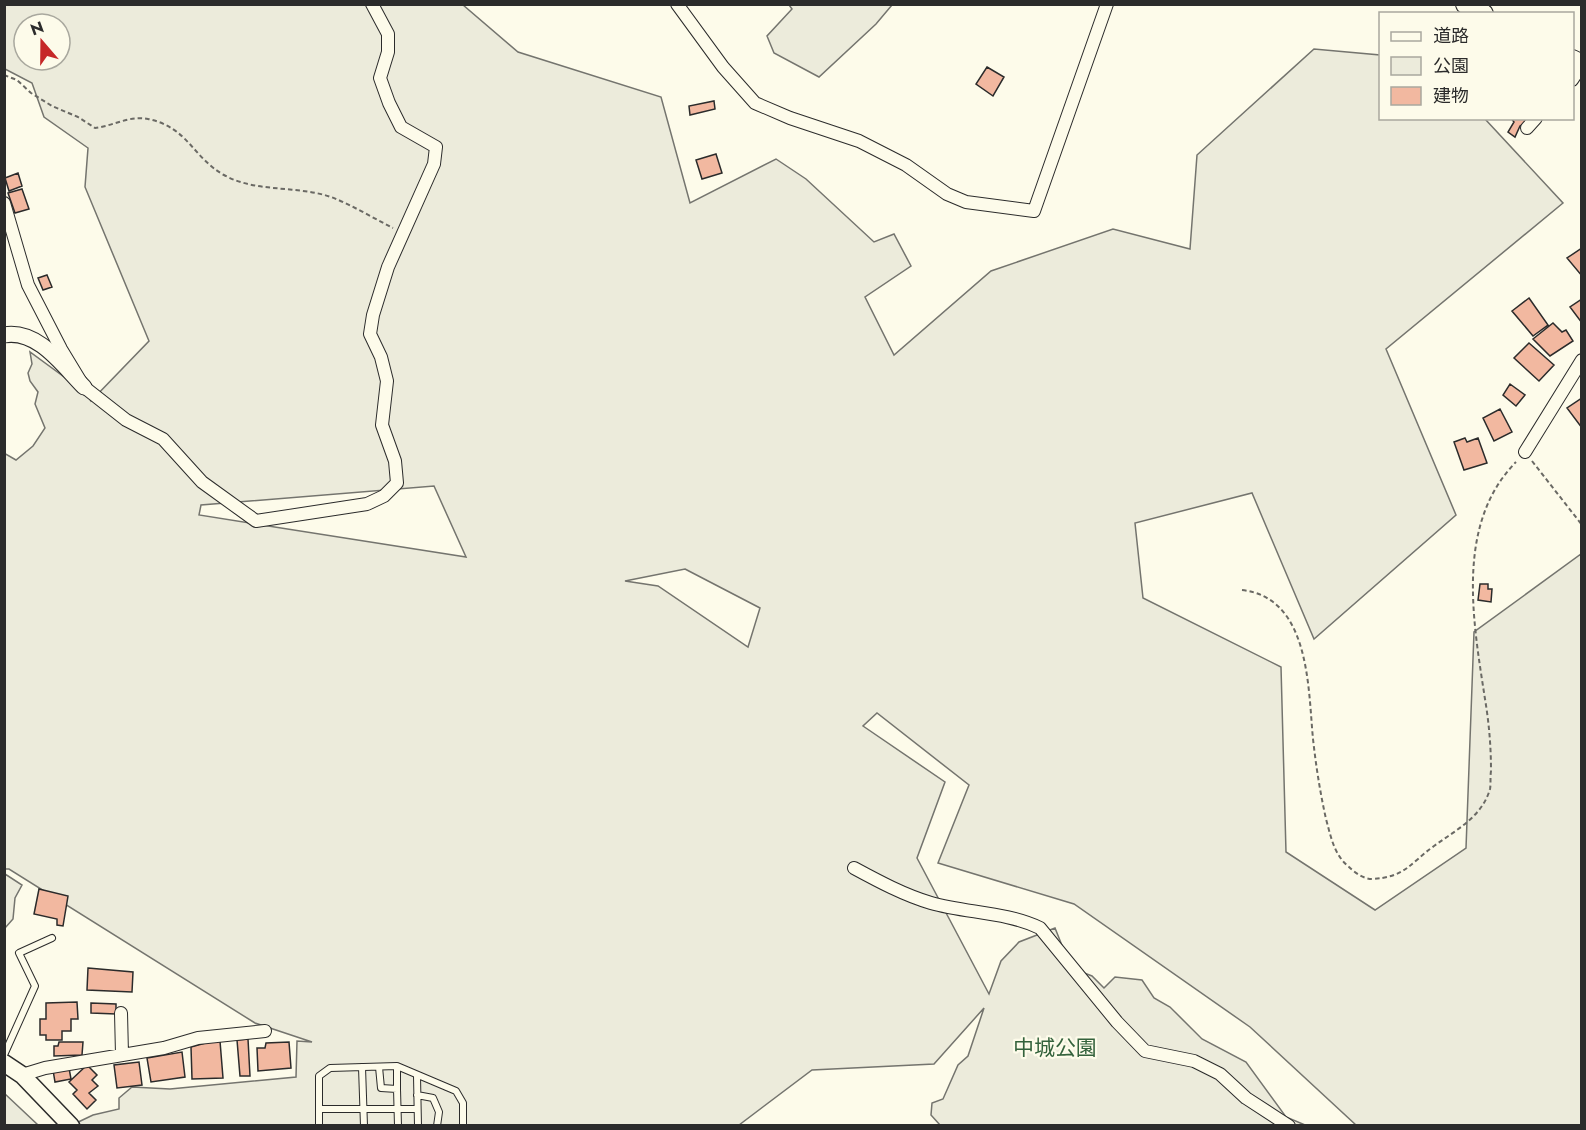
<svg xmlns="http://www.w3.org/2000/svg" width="1586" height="1130" font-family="Jost,'Noto Sans JP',sans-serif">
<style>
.green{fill:#ecebdb;stroke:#74746e;stroke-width:1.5;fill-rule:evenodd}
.building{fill:#f2b8a0;stroke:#2b2b2b;stroke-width:1.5}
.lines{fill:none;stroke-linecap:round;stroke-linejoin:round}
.service-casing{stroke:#2b2b2b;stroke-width:8}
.minor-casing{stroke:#2b2b2b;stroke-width:14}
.tertiary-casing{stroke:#2b2b2b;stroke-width:17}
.secondary-casing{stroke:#2b2b2b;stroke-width:19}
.trunk-casing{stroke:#2b2b2b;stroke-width:22}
.path{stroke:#6a6964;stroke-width:2;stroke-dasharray:4.5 3;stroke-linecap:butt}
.service{stroke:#fdfbea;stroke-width:6}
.minor{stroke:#fdfbea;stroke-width:12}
.tertiary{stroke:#fdfbea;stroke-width:15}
.secondary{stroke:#fdfbea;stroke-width:16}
.trunk{stroke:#fdfbea;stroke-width:20}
.labels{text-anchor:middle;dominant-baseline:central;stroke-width:4.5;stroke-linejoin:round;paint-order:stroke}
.park-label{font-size:21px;fill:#34623c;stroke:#fdfbea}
</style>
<rect width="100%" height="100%" fill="#fdfbea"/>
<path class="green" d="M5,5H463L518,52L661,97L690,203L776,159L806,179L874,242L894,234L911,266L865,297L894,355L991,271L1113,229L1190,249L1197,155L1314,49L1380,55V118L1485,119L1563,203L1386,349L1456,515L1314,639L1252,493L1135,523L1143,598L1281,667L1286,852L1375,910L1466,848L1474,632L1581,554V1125H1356L1250,1027L1074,904L938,863L969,785L877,713L863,726L945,782L917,858L989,994L1001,961L1019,942L1055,928L1071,968L1092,976L1104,988L1115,977L1142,980L1154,998L1170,1007L1202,1039L1246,1062L1286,1117L1305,1125H940L931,1115L932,1103L943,1099L958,1065L968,1056L984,1008L934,1064L812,1070L739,1125H72L93,1115L119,1109V1098L132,1087L170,1089L296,1077L297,1041L312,1042L255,1023L9,869H5L4,453L16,460L33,446L45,428L35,404L38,392L30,381L28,373L32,364L30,352L86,393L91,401L149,341L85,187L88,148L44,117L32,83L5,69ZM24,24H60V60H24ZM434,486L466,557L199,515L201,505ZM685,569L760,608L748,647L658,586L625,581Z
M789,5H892L876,24L819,77L774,53L767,36L792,9Z
M5,874L22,885L15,898L13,919L5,928Z
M4,1093L38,1125H5Z"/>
<path class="building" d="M987,67L1004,77L993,96L976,84Z
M714,101L715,109L690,115L689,106Z
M1511,118H1527L1528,121L1520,126L1515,137L1508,132L1514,122Z
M716,154L722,173L702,179L696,160Z
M18,173L22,186L9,191L5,178Z
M22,189L29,209L15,213L8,193Z
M1582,248V276L1567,258Z
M47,275L52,287L43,290L38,278Z
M1529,298L1548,325L1533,336L1512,311Z
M1582,299V323L1570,307Z
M1553,323L1562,332L1566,330L1573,341L1550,356L1533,339Z
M1529,343L1554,365L1539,381L1514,358Z
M1510,384L1525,395L1516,406L1503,395Z
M1582,398V428L1567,408Z
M1500,409L1512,432L1494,441L1483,418Z
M1465,438L1467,442L1478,438L1487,463L1464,470L1454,442Z
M1480,584H1488V589H1492L1491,602L1478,600Z
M39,889L68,896L63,926L57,925V919L34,914Z
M88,968L133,972L132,992L87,990Z
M77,1002L78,1019H71V1031H62V1040H46V1035H40V1019H46V1003Z
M91,1003L116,1004V1014L91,1013Z
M248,1039L250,1076H240L237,1040Z
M220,1041L223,1078L192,1079L191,1047L209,1042Z
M59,1042H83L82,1055L54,1056V1046H58Z
M289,1042L291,1068L258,1071L257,1048H265L266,1043Z
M182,1052L185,1077L151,1082L147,1058Z
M139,1062L142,1085L117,1088L114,1065Z
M87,1065L97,1075L92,1080L98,1086L89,1093L96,1100L87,1109L73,1094L77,1090L69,1082Z
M69,1068L71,1079L55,1082L53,1070Z"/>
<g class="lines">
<g class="service-casing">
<path id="service" d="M4,1055L35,986L19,953L52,938
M397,1066V1089
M362,1067L364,1126
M379,1067L381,1088L397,1089L398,1126
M417,1076L418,1126
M417,1095L433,1098L439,1112L437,1126
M319,1109H417
M319,1126V1076L330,1068L397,1066L456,1091L463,1103V1126"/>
</g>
<g class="minor-casing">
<path id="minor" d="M677,4L723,67L755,103L790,118L859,141L906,165L947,194L966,202L1034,211L1107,4
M1572,80L1582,65
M1527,128L1536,118
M4,203L28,285L61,349L84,387L126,420L163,439L202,482L256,521L367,504L384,496L397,483L395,461L382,425L387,381L381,357L370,334L373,315L388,267L434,164L436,147L401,127L389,103L380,78L388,52V34L372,4
M1525,452L1582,360
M854,868C878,881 904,895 931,903C966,913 1007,912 1040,928L1117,1022L1145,1051L1194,1061L1220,1074L1246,1098L1289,1126
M121,1013L122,1054
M22,1075L45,1068L164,1048L198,1038L265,1031"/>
</g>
<g class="tertiary-casing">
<path id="tertiary" d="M4,335C38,329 63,366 84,387"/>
</g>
<g class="secondary-casing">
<path id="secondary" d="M4,1063L22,1075L71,1126"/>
</g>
<g class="trunk-casing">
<path id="trunk" d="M1466,4L1483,14
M1572,60L1582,65"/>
</g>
<path class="path" d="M4,75L17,80L31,93L52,106L78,117L95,128C113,126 130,115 148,119C188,127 193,158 224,175C256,193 296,185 331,197C352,205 373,218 393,228
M1532,461L1582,525
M1242,590C1310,598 1308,687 1313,739C1316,766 1320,792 1326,819C1331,837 1334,855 1349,867C1355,873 1364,879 1372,879C1406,877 1409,864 1434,846C1456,830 1482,817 1490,789C1491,784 1490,777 1491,771C1491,746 1489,723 1485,699C1473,621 1455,524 1516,462"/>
<use href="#service" class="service"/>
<use href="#minor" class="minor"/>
<use href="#tertiary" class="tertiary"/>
<use href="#secondary" class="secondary"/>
<use href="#trunk" class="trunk"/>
</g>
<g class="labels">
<g class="park-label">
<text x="1055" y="1048">中城公園</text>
</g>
</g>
<rect width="1586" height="1130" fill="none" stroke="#2b2b2b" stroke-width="12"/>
<rect x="1379" y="12" width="195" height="108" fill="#fdfbea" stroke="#a9a89e" stroke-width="1.5"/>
<rect x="1391" y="32" width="30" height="9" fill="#fdfbea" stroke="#a9a89e" stroke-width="1.5"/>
<text x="1433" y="42" font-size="18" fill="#2b2b2b">道路</text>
<rect x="1391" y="57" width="30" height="18" fill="#ecebdb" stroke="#a9a89e" stroke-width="1.5"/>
<text x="1433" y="72" font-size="18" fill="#2b2b2b">公園</text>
<rect x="1391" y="87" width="30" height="18" fill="#f2b8a0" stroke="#a9a89e" stroke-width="1.5"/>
<text x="1433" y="102" font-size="18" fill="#2b2b2b">建物</text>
<g transform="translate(42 42) rotate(340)"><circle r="28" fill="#fdfbea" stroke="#a9a89e" stroke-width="1.5"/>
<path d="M0-4.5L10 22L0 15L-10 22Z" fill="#c62828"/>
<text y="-9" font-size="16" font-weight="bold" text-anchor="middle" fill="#2b2b2b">N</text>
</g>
</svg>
